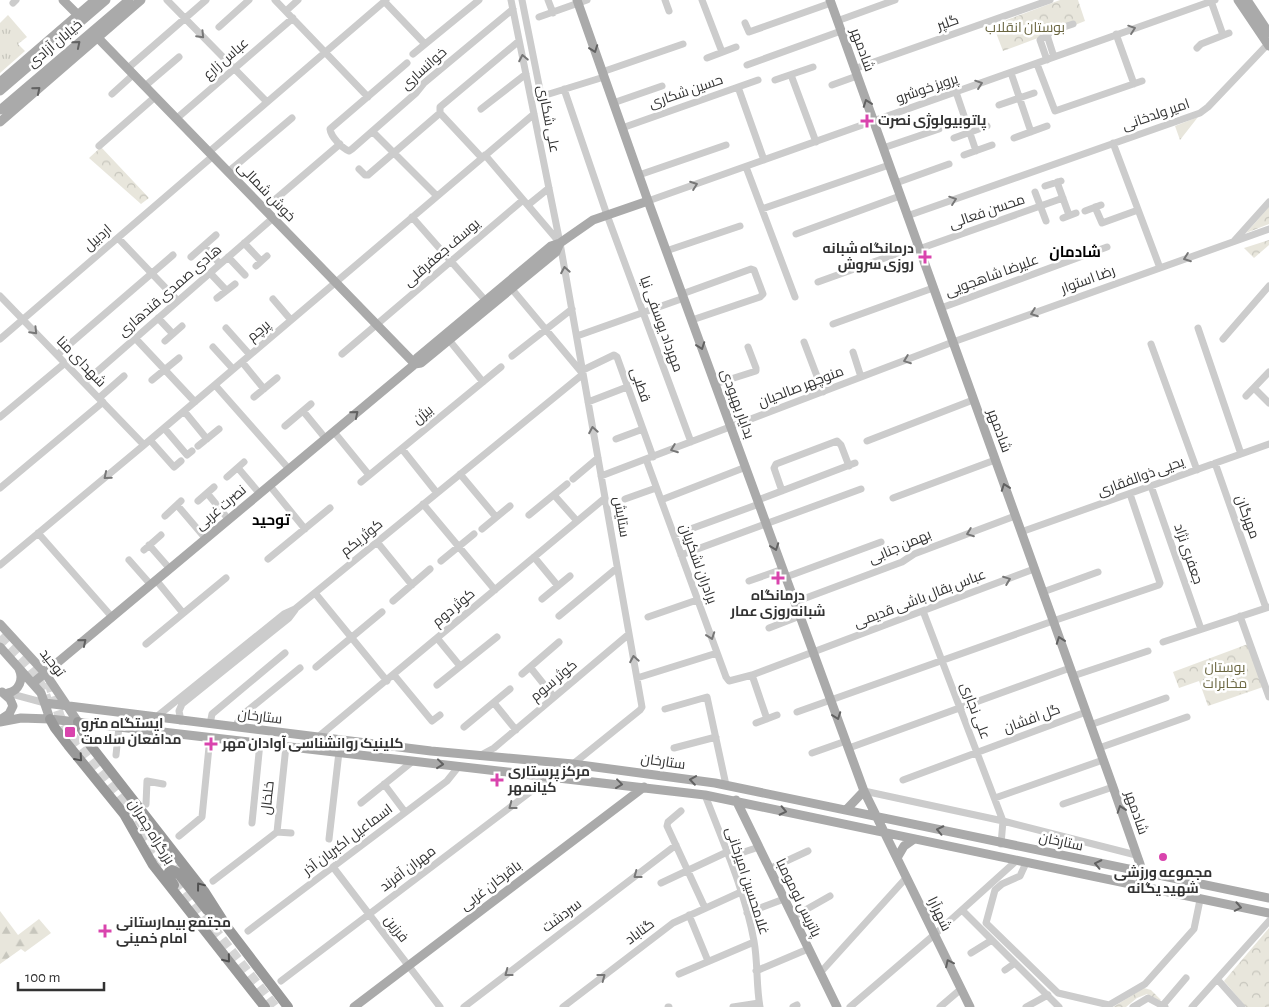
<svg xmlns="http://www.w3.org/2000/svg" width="1269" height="1007" font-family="'Alegreya Sans',Cairo,sans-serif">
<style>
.grass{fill:url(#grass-tufts)}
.forest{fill:url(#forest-firs)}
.park{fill:url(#park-crowns)}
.pitch{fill:#e8e6dc}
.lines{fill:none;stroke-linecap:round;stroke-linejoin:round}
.highway-tunnel{stroke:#d6d6d6;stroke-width:10;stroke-dasharray:10 5;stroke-linecap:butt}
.minor{stroke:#ccc;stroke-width:7}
.major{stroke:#aaa;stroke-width:9}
.highway{stroke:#999;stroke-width:10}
.oneway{stroke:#777}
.oneway2{stroke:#626262}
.oneway3{stroke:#515151}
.poi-dot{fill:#d944ad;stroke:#fff;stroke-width:2}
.labels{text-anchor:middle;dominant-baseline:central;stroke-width:5;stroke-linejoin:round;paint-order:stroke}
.street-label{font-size:14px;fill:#323232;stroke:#fff}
.park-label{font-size:14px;fill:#6b6742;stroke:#fff}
.poi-label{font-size:14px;font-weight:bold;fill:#323232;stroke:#fff;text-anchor:start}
.neighbourhood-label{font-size:15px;font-weight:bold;fill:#000;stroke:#fff}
</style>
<defs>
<pattern id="grass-tufts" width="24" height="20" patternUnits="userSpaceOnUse" patternTransform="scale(1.25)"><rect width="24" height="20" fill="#e8e6dc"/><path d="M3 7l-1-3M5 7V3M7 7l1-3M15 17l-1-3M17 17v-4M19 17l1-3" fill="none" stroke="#c7c6bd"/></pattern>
<pattern id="forest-firs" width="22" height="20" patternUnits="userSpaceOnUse" patternTransform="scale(1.25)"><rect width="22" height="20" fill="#e8e6dc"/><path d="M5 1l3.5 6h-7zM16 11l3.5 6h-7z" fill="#c7c6bd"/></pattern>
<pattern id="park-crowns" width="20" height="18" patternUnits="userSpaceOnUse" patternTransform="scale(1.25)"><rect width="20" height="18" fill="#e8e6dc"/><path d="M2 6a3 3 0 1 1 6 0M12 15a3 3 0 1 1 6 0" fill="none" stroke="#c7c6bd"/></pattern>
</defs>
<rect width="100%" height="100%" fill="#fff"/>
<path class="grass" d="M8,15L27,37L18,44L25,51L0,73V23Z"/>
<path class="forest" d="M0,911L18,935L39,919L51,933L25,952L21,949L0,964Z"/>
<path class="park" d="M1060,0H1078L1085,21L1075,25L1073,22L1046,31L1043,33V36L1003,51L993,25Z
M1198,117L1180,140L1175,126Z
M101,147L149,198L141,204L89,158Z
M1269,207V224L1246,233Z
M1269,240V245L1254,258L1244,248Z
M1248,644L1263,687L1208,706L1199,681L1179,688L1173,672Z
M1269,928V1007H1246L1224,981Z
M1144,988L1151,990L1161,1000L1159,1001L1147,994L1137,998L1126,1007H1113Z"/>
<path class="pitch" d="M1238,679L1243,692L1214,702L1210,689Z"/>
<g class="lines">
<path class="highway-tunnel" d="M0,636C22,660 42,675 49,708
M49,682L60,717L67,729L183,876
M139,833L275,1007"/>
<path class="minor" d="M167,0L267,102
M275,0L368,97
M511,0L560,243L642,707L640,710L573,764
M522,0L547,125
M548,0L553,13
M665,0L669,11
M702,0L722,52
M384,1L425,44
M1211,1L1223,35
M13,3L16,0
M286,11L298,0
M539,17L587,0
M837,21L895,0
M745,23L749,32L831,3
M219,27L249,0
M1116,34L1134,84
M1197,48L1201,44L1229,33
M413,54L479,0
M1054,57L1047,35L1052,31L1073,24
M707,58L736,47
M1047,60L1040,40L1043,37L1048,38
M407,63L330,129C331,137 342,148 349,151L352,149L416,93L424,83L513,9
M1037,64L1055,111L1142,81
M747,65L841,31
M128,68L206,0
M854,69L1050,0
M602,72L683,44
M1011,73L1031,132
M791,75L816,142
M775,80L813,67
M832,85L857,76
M145,86L179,57
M738,87L764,160
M564,89L607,215L691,442
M956,92L976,151
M112,94L134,74
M549,94L604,77
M613,103L662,86
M999,105L1034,93
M481,109L526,74
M440,113V107L519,41
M440,113L482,158
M176,119L293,18
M622,128L758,80
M373,132L437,196
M954,138L987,126
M1014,138L1047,126
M1113,143L1160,268
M99,146L155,97
M883,148L939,129
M209,152L386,0
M485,155L560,243
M964,155L992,145
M746,167L795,297
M359,169L365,175H368L440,113
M228,172L292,118
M639,175L726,145
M1057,182L1069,215
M896,183L949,164
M1045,186L1061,181
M1035,192L1046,221
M648,201L1215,0
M528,205L549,188
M1095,207L1102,223L1138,210
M264,209L340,144
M762,209L889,165
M1085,211L1101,205
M907,216L1200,113L1208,107L1268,44
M412,217L485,300
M1063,218L1076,213
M796,234L900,196
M118,238L178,301
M1234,241L1269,202
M244,243L261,261
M204,246L220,264
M919,249L1063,198
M666,251L740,226
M191,257L216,235
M228,257L245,275
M256,266L267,256
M210,273L226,290
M818,282L918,246
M682,294L751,269L754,270L763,294L760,297L692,320
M0,296L144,445
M217,298L235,284
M273,299L291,320
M941,308L1107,247
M158,318L173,334
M833,324L933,288
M226,328L250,355
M1198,328L1241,454
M577,336L684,298
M135,338L195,402
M0,339L213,156
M1223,339L1269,286
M449,340L483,382
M165,341L182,326
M804,342L823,392
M1151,344L1197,470
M213,347L233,369
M853,352L861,377
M342,354L523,200
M57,355L173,255
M512,356L572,309
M242,362L264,389
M583,370L614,355L617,357L653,457
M152,380L179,358
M84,383L273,218
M715,384L756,371V368L748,347
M215,385L289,469
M1254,388L1269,403
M1246,396L1269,372
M254,397L277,378
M99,398L124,376
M588,402L627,387
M184,411L207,439
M303,411L326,439
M0,417L65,363
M285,426L311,404
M164,428L187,455L192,451
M334,432L369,475
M616,439L643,429
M150,440L174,467L181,461
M867,441L973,400
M198,446L219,429
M402,449L437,493
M646,459L726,677L729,681L752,675L1034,569
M1215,463L1266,608
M238,468L260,494
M460,474L496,517
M601,476L953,342L1269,229
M227,477L244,462
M573,479L598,458
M361,482L501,367
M270,486L305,529
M1151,486L1201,629
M0,488L103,402
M782,491L774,468L776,464L837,441L841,445L849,466
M207,493L229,520
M554,495L577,521
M893,498L995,460
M625,499L656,488
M661,500L746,467
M758,500L855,463
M198,501L214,487
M423,504L495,590
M177,505L206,539
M529,515L567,484
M165,516L181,501
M482,529L510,506
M1021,532L1269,444
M38,533L112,617
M674,535L759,504
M377,542L412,585
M149,545L170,569
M144,550L161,535
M681,555L861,489
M534,557L558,586
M268,559L330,508
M129,560L151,585
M441,561L474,534
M0,565L144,445L534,114
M786,577L881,542
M156,580L183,613
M749,581L783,569
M1043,592L1098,572
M315,593L387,681
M542,599L570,576
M393,601L430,569
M795,602L902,562L914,554L1015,516
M923,611L1003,821L1001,844
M559,616L617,568
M1240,616L1269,697
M648,617L697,600
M769,628L800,616
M437,638L460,666
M1163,642L1269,607
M146,644L226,578
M316,667L382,612
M530,667L554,697
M522,674L559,642
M394,675L432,721L440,715
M752,675L767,719
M1073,676L1148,651
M637,678L717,653
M437,685L497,637
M8,693L45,703
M494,703L516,730
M665,709L707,697L726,785
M797,712L1053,621L1159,585L1160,583L1130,494
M155,718L284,614L295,609L583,374L511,288
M181,721L179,711L182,704L289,618L295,610
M756,723L777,715
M210,724L212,714L285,653
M1090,725L1166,698
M235,727L241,716L300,668
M464,727L510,689
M318,737L605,498
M674,748L716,737
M849,748L1070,668
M1099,748L1187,717
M812,753L846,741
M116,755L119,727
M481,755L494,748L629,634
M903,780L1086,712
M384,784L405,812
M864,791L1003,821L1136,855
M705,795C723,842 745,891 754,941C758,963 756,985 760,1007
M995,798L1103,760
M361,803L413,761
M146,804L147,781L163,784
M1063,804L1113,787
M681,811L668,822L667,826L705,908
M252,823L260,743
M277,832L291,833
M179,836L202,817L210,737
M329,839L339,752
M729,857L759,847
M1026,863L1020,876L1002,884L995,890L986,923L1058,993L1109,1005L1145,984L1194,929L1200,900
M333,867L440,1007
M769,869L808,851
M213,881L277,832L286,746
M661,883L727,852
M962,910L1059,1007
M747,913L784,899
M689,915L708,961
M793,917L830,896
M248,931L447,781L459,766
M971,953L992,940
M1005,970L1015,963
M756,971L808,949
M820,973L906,878
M679,974L754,942
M1218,980L1242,1007
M281,981L550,777
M1163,1005L1186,978
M464,1007L676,845
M563,1007L673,923L741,892
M668,1007H669
M733,1007L759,1003
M793,1007L797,1005
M850,1007L934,935L1016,861
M940,1007L961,989
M1026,1007L1048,995
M1133,1007L1148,998L1165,1007
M1192,1007L1269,921"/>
<path class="major" d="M63,0L78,15
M577,0L648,201L864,791L970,1007
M830,0L1113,787L1140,864L1142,873L1139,887
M1238,0L1269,46
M1247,0L1269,33
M98,38L415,364
M0,82L95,0
M0,91L106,0
M0,110L129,0
M0,122L141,0
M415,364L417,358L551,246L560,243L593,220L648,201
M0,624L45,673L78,722
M0,647L41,693L50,719
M33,683L415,364L421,363L556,252L560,243
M8,693C19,691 24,679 19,669
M45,703L431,751L573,764L715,783L1269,898
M0,720L9,714L13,706L10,699L2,692
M0,722L21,718L50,719L705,795L1269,913
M736,800L837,1007
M846,810L864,791
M897,858L904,846L914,839
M354,1007L644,787"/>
<path class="highway" d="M50,719L55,728L68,745L124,814L153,865L265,1007
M78,722L91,746L204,891L227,927L288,1007
M174,885L168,875L169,872L172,870L178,873L207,910L219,920"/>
</g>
<defs><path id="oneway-chevron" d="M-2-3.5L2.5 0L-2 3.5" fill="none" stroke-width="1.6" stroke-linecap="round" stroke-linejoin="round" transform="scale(1.25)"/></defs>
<g class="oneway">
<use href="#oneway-chevron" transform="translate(1132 29) rotate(-19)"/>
<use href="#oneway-chevron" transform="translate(201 35) rotate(46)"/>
<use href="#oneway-chevron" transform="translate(523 58) rotate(-101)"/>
<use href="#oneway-chevron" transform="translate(979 84) rotate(-19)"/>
<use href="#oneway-chevron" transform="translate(694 185) rotate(-20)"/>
<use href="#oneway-chevron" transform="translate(953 200) rotate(-19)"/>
<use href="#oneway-chevron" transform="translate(1187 258) rotate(160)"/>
<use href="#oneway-chevron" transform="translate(565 270) rotate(-100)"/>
<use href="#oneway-chevron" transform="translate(1034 313) rotate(160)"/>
<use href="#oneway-chevron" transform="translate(34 331) rotate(46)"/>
<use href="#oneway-chevron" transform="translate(907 360) rotate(159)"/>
<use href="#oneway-chevron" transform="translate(593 430) rotate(-100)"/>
<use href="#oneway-chevron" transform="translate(674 449) rotate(159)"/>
<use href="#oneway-chevron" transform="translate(107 476) rotate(140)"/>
<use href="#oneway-chevron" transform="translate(970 533) rotate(159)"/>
<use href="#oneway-chevron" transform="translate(1007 580) rotate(-21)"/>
<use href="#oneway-chevron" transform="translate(711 636) rotate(70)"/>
<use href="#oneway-chevron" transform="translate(634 659) rotate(-100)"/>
<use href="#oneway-chevron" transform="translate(512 806) rotate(143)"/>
<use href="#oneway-chevron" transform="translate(637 875) rotate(143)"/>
<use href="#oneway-chevron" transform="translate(508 973) rotate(143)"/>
<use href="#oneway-chevron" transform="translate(602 977) rotate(-37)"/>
</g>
<g class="oneway2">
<use href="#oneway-chevron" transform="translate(77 44) rotate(-40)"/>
<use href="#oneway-chevron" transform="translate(594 49) rotate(70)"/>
<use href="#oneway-chevron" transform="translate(37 90) rotate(-40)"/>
<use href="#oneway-chevron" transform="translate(867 103) rotate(-110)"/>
<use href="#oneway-chevron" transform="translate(701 346) rotate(70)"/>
<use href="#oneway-chevron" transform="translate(355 414) rotate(-40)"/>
<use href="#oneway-chevron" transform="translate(1005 487) rotate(-110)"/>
<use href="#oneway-chevron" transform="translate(775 547) rotate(70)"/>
<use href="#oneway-chevron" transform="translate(1060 640) rotate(-110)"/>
<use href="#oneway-chevron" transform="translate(83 642) rotate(-40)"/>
<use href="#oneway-chevron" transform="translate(837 716) rotate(70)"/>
<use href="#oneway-chevron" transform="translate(440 764) rotate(6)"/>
<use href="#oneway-chevron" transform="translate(693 780) rotate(-172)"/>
<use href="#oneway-chevron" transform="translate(619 784) rotate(7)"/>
<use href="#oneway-chevron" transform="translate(1121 809) rotate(-109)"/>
<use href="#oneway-chevron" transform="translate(783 811) rotate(12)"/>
<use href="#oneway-chevron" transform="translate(940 830) rotate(-168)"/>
<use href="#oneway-chevron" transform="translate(1098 864) rotate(-168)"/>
<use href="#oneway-chevron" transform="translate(1238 907) rotate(11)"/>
<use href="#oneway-chevron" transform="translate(949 963) rotate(-116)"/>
</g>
<g class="oneway3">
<use href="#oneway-chevron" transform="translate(79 758) rotate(49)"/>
<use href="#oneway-chevron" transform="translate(200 886) rotate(-127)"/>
<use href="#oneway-chevron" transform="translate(227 959) rotate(51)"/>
</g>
<g class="poi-dot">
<path d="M864.5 113.5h5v5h5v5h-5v5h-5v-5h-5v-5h5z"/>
<path d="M922.5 249.5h5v5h5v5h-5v5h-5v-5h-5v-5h5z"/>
<path d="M775.5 570.5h5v5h5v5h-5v5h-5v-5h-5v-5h5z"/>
<rect x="64" y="726" width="12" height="12" rx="2.5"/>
<path d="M208.5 736.5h5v5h5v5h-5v5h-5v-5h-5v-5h5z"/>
<path d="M494.5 772.5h5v5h5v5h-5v5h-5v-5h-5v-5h5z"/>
<circle cx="1163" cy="857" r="5"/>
<path d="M102.5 923.5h5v5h5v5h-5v5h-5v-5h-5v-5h5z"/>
</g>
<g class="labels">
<g class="street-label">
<text transform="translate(948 23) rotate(-19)">گلپر</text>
<text transform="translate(55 44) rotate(-40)">خیابان آزادی</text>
<text transform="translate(862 50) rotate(70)">شادمهر</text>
<text transform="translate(226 59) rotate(-41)">عباس زارع</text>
<text transform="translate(424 69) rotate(-42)">خوانساری</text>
<text transform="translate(927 89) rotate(-19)">پرویز خوشرو</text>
<text transform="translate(686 92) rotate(-19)">حسین شکاری</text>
<text transform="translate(1156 115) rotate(-19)">امیر ولدخانی</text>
<text transform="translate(548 119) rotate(79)">علی شکاری</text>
<text transform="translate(266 192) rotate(46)">خوش شمالی</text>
<text transform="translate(987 212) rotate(-19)">محسن فعالی</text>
<text transform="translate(98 238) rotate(-41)">اردبیل</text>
<text transform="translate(442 253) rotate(-41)">یوسف جعفرقلی</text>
<text transform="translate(992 276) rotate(-20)">علیرضا شاهجویی</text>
<text transform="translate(1088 280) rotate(-20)">رضا استوار</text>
<text transform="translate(170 291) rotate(-41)">هادی صمدی قندهاری</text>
<text transform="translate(661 324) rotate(70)">مهرداد یوسفی نیا</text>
<text transform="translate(259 331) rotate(-40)">پرچم</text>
<text transform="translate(81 362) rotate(46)">شهدای منا</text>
<text transform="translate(640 385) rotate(71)">قطبی</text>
<text transform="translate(801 387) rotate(-21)">منوچهر صالحیان</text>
<text transform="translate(737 404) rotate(70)">بدایار بهبودی</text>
<text transform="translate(423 415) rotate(-39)">بیژن</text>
<text transform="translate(999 431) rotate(70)">شادمهر</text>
<text transform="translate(1141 477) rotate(-20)">یحیی ذوالفقاری</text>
<text transform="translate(221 508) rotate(-40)">نصرت غربی</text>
<text transform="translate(621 517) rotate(80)">ستایش</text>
<text transform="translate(1247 517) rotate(70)">مهرگان</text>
<text transform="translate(362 538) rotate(-39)">کوثر یکم</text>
<text transform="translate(900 547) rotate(-23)">بهمن جنابی</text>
<text transform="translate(1188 554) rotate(71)">جعفری نژاد</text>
<text transform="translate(698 564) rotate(70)">برادران لشکریان</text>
<text transform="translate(920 599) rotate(-21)">عباس بقال باشی قدیمی</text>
<text transform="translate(454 608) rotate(-40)">کوثر دوم</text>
<text transform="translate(52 663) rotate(52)">توحید</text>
<text transform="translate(554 681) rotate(-40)">کوثر سوم</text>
<text transform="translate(975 711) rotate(69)">علی نجاری</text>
<text transform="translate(260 717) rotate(7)">ستارخان</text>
<text transform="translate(1032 719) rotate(-20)">گل افشان</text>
<text transform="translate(663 762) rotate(8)">ستارخان</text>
<text transform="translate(268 798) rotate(-84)">خلخال</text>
<text transform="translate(1136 813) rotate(71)">شادمهر</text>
<text transform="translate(151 832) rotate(58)">بزرگراه چمران</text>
<text transform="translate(348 840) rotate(-37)">اسماعیل اکبریان آذر</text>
<text transform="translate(1061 842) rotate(12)">ستارخان</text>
<text transform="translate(408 869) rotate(-37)">مهران آفرند</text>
<text transform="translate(747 881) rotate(72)">غلامحسین امیرخانی</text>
<text transform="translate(491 886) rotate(-37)">باقرخان غربی</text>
<text transform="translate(798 898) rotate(64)">پاتریس لومومبا</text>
<text transform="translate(939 914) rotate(64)">شهرآرا</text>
<text transform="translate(562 916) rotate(-37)">سردشت</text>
<text transform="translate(396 929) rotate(52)">فرزین</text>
<text transform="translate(640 932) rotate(-37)">گناباد</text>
</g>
<g class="park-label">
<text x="1025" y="28">بوستان انقلاب</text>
<text x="1225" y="668">بوستان<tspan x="1225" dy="16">مخابرات</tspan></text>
</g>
<g class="poi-label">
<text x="878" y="121">پاتوبیولوژی نصرت</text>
<text x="914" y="249" text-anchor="end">درمانگاه شبانه<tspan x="914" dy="16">روزی سروش</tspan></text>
<text x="778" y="596" text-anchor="middle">درمانگاه<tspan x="778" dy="16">شبانه‌روزی عمار</tspan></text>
<text x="81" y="724">ایستگاه مترو<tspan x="81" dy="16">مدافعان سلامت</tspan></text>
<text x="222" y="744">کلینیک روانشناسی آوادان مهر</text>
<text x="508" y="772">مرکز پرستاری<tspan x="508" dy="16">کیانمهر</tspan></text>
<text x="1163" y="873" text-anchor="middle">مجموعه ورزشی<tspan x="1163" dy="16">شهید یگانه</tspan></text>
<text x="116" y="923">مجتمع بیمارستانی<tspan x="116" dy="16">امام خمینی</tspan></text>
</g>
<g class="neighbourhood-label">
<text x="1075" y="252">شادمان</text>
<text x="271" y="520">توحید</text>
</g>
</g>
<path d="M18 982v8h86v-8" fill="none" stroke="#323232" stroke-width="2.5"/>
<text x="25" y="982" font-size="15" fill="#323232" stroke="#ffffff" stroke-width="4" paint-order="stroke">100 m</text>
</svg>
